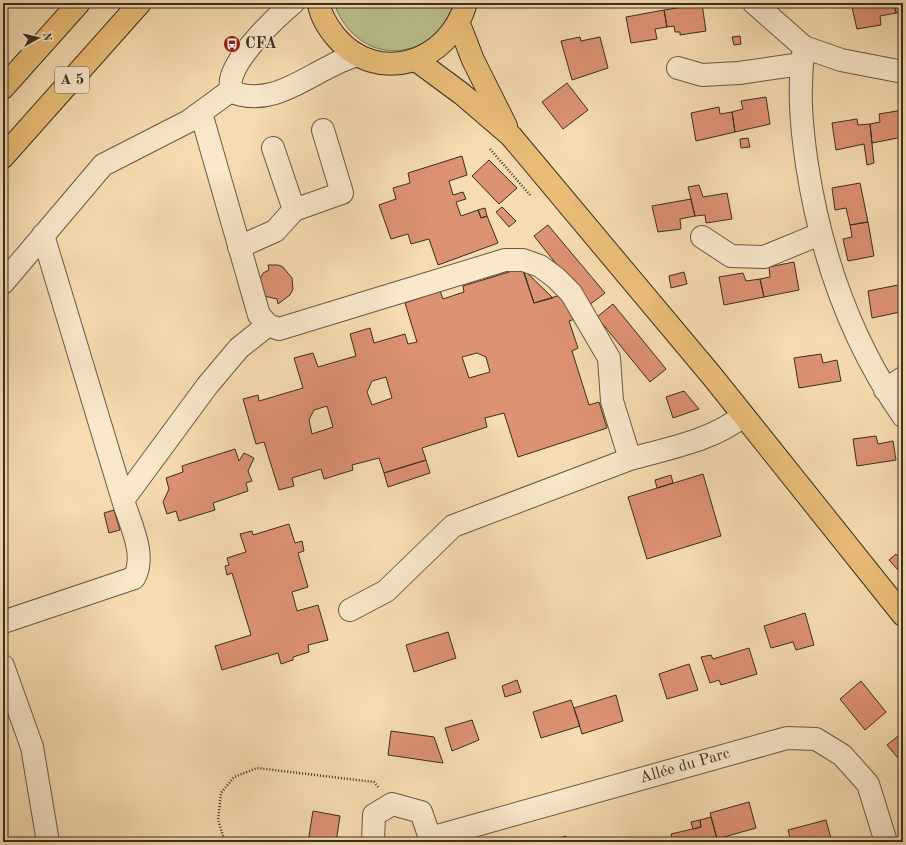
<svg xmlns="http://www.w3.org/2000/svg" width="906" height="845" font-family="'Old Standard TT',serif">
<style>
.green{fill:#bac18d;stroke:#7a7858}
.building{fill:#dd9272;stroke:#392e23;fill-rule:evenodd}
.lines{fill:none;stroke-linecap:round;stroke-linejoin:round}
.minor-casing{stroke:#685a46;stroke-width:24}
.major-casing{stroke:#392e23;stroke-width:24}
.highway-casing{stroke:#392e23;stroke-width:24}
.path{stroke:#392e23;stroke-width:2.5;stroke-dasharray:1 2;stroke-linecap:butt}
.minor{stroke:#f9e8cc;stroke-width:22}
.major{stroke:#ebbe78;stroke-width:22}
.highway{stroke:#ebbe78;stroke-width:22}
.labels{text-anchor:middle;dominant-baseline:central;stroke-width:3;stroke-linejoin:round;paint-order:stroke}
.shield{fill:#f9e8cc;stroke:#736656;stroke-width:1}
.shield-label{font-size:15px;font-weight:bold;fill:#392e23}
.poi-label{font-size:16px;font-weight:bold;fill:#392e23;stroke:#f9e8cc;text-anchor:start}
.street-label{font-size:16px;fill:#392e23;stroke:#f9e8cc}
</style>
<rect width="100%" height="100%" fill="#f6dcb0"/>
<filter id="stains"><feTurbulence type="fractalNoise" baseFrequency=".005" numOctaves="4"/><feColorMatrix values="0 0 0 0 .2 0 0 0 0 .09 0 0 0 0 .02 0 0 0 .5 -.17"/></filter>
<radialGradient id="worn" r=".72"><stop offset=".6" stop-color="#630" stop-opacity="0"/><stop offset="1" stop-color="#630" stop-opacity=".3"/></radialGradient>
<path class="green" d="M334,3H454C449,16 443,30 431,38C392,66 348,45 334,3Z"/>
<path class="building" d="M851,3H894L896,13L880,16L881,25L857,29Z
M894,3H903V18L902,12L896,13Z
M702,4L706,31L680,35V32H675L674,26L667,27L664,10Z
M664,10L667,27L655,29L657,39L631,43L626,17Z
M740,36L741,44L734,45L732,37Z
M580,37L581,41L600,37L608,68L572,80L561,41Z
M567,83L588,110L563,129L542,102Z
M766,97L770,124L735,132L732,112L743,109L741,101Z
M719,107L720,114L732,112L735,132L696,141L691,113Z
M903,110V137L872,143L870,124L880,122L879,114Z
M857,119L858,125L870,124L874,163L867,165L864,144L836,150L832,123Z
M748,138L750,147L741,148L740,139Z
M462,156L467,175L449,181L453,195L463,192L466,199L456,202L461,216L478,210L481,218L487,216L498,243L438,265L429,239L411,244L408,234L391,239L379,205L396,199L393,188L410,183L408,173Z
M489,160L517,188L499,204L472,176Z
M860,183L868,222L850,225L846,208L835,210L832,188Z
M699,185L703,197L727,193L732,219L706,223L705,215L695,216L688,187Z
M691,199L695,216L680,219L681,229L658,232L652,206Z
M502,207L516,221L509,227L496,212Z
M485,208L487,216L481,218L478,210Z
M868,222L874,256L848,261L843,239L852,237L850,225Z
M548,225L605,293L589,305L534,236Z
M794,262L799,290L764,297L760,279L770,277L769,267Z
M268,265H278L283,267L292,278L293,289L290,295L278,304L277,299L264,296L258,283L263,273L269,270Z
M522,268L534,303L567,293L575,319L569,321L578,348L572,351L589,405L599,402L607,428L518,457L504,413L485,418L487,427L422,448L426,460L384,473L379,458L352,465L353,470L324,479L321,469L292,478L294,486L279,490L264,442L256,444L243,399L258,395L259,401L303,388L294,358L313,353L318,367L356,356L350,334L370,328L374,343L405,334L408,344L417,342L405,303L440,291L443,299L464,292L463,286ZM477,353L486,357L490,372L469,378L462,357ZM386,377L392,398L372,405L367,392L372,381ZM327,406L333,427L312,434L309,420L314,410Z
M523,269L553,298L534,303Z
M684,272L687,284L671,288L669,276Z
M743,273L746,281L760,279L764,297L724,305L719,277Z
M903,284V302L898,303L900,312L872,318L868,291Z
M613,304L666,369L650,382L597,317Z
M821,354L823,363L837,360L841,381L799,388L794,358Z
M684,391L699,409L673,418L666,397Z
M876,436L878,444L893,441L896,460L857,466L853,439Z
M235,449L239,461L244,453L254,458L248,471L252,481L246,483L248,491L213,503L215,510L179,521L176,511L167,514L163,502L169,489L166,478L183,472L182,466Z
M426,460L430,473L388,487L384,473Z
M703,474L721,536L647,559L628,497Z
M671,475L673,483L657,488L655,480Z
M114,510L120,530L109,533L104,513Z
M289,524L295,543L302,541L304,551L298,553L308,587L292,592L297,611L318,605L328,640L308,645L309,652L293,657V660L281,664L278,653L222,670L215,646L251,635L232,573L227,575L225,566L229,565L227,558L246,552L240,534L252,531L253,535Z
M896,554L903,562V569L899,571L889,560Z
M805,613L814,645L796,650L793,642L771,648L764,626Z
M448,632L456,658L414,672L406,645Z
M749,648L757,674L721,685L719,680L710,683L701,657L711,655L713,659Z
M689,664L698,690L667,699L659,674Z
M517,680L521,692L505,697L502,686Z
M861,681L886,712L865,730L840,699Z
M616,695L623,721L582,734L574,708Z
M571,700L580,726L541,738L533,712Z
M472,720L479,740L452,751L445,728Z
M391,731L434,737L443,763L388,755Z
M903,732V764L887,745Z
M749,802L756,828L717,839L710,813Z
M313,811L340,816L336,842H308Z
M711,817L718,842H673L671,834L701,827L700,820Z
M700,820L701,827L693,829L691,822Z
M826,820L832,842H791L788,830Z
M566,836L568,842H545Z"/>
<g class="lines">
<g class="minor-casing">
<path id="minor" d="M754,3L804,47L841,60L903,72
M804,47C798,88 801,124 807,165C821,256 851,341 903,416
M678,68L702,75L739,73L801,64
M230,91C266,107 297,83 329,67C338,62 348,58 357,55
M201,113L259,315L268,325L279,329L505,260H523L540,266L556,278L571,293L609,358L612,401L630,459C669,448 711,441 743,416
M273,148L294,210
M43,235L123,500L207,386L239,348L268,325
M702,237L731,256L764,257L820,234
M239,247L275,231L294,210L342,193L323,130
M3,283L103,165L189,121L230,91C231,86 230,80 232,76C239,53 275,18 293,3
M885,390L903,378
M350,610L386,591L453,526L630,459
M3,622L134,578C147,555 130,524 123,500
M3,666L32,747L48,842
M430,838L787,738L816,739L842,755L868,784L886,842
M373,842L374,815L392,804L421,812L430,838L428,842"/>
</g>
<g class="major-casing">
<path id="major" d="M319,3C320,15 327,26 335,36C377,87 449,63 466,3
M459,24L473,60L506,126
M416,60L462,94L511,136L712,376L903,615"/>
</g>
<g class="highway-casing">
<path id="highway" d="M3,88L79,3
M3,157L140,3"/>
</g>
<path class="path" d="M490,149L530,195
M899,636L903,641
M225,842L218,820L221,793L234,777L257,768L374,782L379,788"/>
<use href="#minor" class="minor"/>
<use href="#major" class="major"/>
<use href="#highway" class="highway"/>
</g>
<defs>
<g id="bus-disc" transform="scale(0.9)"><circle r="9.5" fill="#8f2418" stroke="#f9e8cc"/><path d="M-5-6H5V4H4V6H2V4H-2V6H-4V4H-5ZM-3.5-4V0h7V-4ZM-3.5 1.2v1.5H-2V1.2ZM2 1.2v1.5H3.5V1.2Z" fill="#fff"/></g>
</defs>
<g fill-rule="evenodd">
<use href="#bus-disc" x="232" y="44"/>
</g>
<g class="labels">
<rect class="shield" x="55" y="67" width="34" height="26" rx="3"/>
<g class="shield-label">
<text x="72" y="80">A 5</text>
</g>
<g class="poi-label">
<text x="245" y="44">CFA</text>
</g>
<g class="street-label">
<text transform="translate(685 766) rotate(-16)">Allée du Parc</text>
</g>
</g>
<rect width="906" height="845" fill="none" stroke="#f6dcb0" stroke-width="16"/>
<rect x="4" y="4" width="898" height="837" fill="none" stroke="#392e23" stroke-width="2"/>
<rect x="8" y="8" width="890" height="829" fill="none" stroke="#392e23"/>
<g transform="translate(38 38) rotate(82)" stroke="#f9e8cc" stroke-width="3" paint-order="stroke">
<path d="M0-3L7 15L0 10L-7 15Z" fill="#392e23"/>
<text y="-6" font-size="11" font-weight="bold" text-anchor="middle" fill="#392e23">N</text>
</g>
<rect width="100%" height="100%" filter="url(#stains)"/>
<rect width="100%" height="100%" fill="url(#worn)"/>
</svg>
